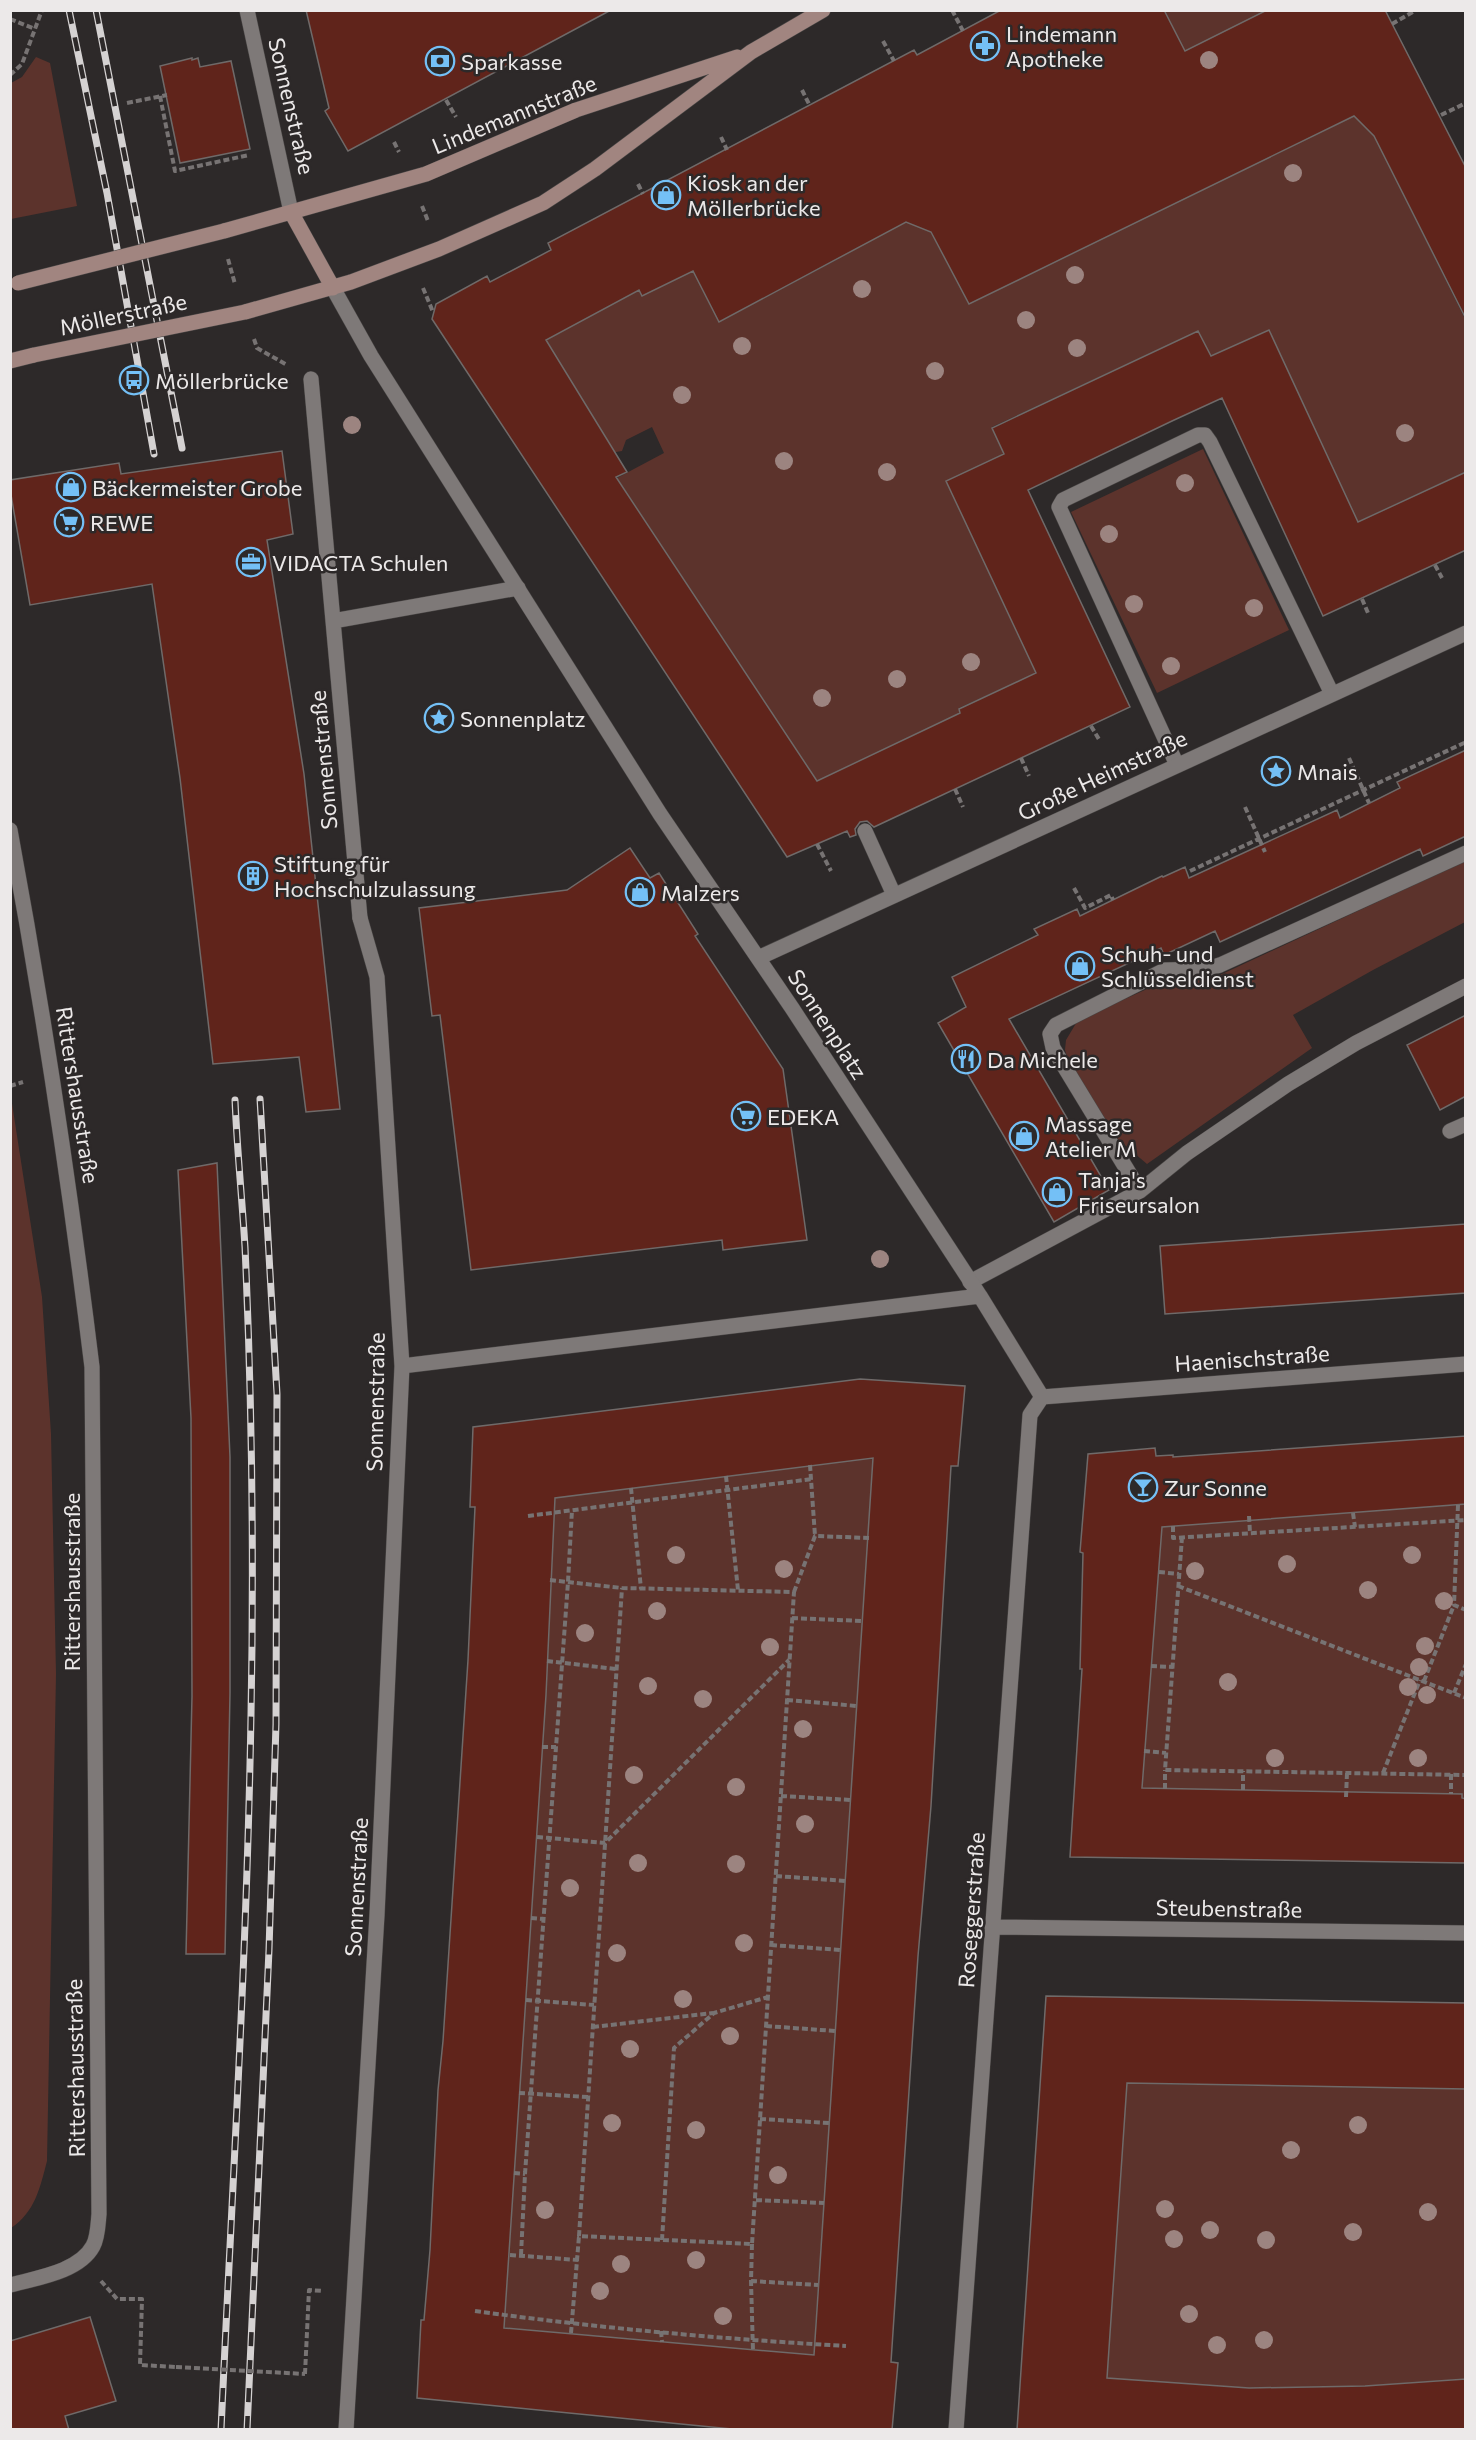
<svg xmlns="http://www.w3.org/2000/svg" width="1476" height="2440" font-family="Commissioner,sans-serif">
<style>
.green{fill:#5c332c}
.building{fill:#60241b;stroke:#6f6a69;stroke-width:1.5;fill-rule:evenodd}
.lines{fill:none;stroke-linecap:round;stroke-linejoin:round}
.service-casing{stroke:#494645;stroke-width:16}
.minor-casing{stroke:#494645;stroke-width:16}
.secondary-casing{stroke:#494645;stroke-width:16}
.path{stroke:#777373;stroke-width:4;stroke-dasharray:6 3;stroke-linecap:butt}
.service{stroke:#7e7978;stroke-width:15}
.minor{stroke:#7e7978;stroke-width:15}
.secondary{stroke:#a18580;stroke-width:15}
.rail-casing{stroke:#d5d2d2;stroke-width:7}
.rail{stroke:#2d2929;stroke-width:4.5;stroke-dasharray:14;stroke-linecap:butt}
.secondary-bridge-casing{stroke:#494645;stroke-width:16;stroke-linecap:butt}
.path-bridge{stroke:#777373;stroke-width:4;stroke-dasharray:6 3;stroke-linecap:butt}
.secondary-bridge{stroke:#a18580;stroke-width:15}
.tree{fill:#9c8480}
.labels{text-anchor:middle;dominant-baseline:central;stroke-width:5;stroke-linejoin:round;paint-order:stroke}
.poi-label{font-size:22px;fill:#ece9e9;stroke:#2d2929;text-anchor:start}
.street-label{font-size:22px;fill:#ece9e9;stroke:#2d2929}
</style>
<rect width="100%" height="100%" fill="#2d2929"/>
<path class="green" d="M1164,11H1267L1180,96Z
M36,57L50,63L77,206L11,219V83L22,77Z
M1362,112L1465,319V472L1357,522L1268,331L1211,356L1198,331L992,427L1004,454L947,481L1036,673L959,708L960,713L851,765L819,784L617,478L664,453L652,427L626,440L622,451L610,453L576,389L517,356L696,259L702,288L719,322L838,259L811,207L887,232L921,214L969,304Z
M1203,449L1289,630L1157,693L1071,512Z
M1465,861V922L1373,970L1293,1015L1312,1048L1147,1164L1113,1135L1068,1059L1065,1050L1066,1040L1078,1020L1176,976H1187L1205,982Z
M11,1097L42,1297L51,1434L56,1674L47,2161C40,2188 35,2212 11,2228Z
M862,1459L905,1460L824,2203L815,2331L847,2333L845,2358L475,2325L476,2298L506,2300L514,2173L529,1501Z
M1465,1499V1799L1462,1798V1794L1142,1789L1162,1526L1456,1505Z
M1127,2067L1151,2084L1465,2089V2379L1365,2386L1249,2388L1140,2381L1089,2382L1108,2364Z"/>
<path class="building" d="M306,10H611L348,151L325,111L329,108Z
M1001,10H1164L1185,51L1267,10H1385L1466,168V319L1374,136L1354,116L969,304L931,232L906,222L719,322L693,271L642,296L639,290L546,340L627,472L616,477L817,781L960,713L959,709L1036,673L946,481L1004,454L992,428L1198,331L1211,356L1269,330L1358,522L1466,472V550L1323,616L1222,398L1172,421L1028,490L1130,707L874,827L867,821L860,822L855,829L856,835L850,837L847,831L787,857L432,319L436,304L487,276L490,282L551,250L548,243L914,50L917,55Z
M192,58V60L198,58L200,67L231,61L250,149L180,163L160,66Z
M282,451L293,534L267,540L304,774L340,1109L306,1112L299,1057L213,1064L180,778L152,584L30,605L10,489V480L119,463L121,474Z
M1466,750V836L1423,856L1420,849L1220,942L1215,931L1164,955L1161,948L1009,1019L1109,1190L1054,1222L938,1023L966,1007L952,977L1038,935L1034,929L1077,909L1080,916L1162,876L1163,877L1185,867L1189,878L1337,810L1340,818L1400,788L1397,782Z
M630,848L650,878L659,873L698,934L695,936L783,1069L807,1240L723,1250L722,1240L471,1270L440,1015L432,1016L419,908L567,890Z
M1466,1015V1096L1440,1110L1407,1045Z
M217,1163L230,1457V1693L225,1954H186L192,1696L191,1418L178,1170Z
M1466,1224V1293L1165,1314L1160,1246Z
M860,1379L965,1386L958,1466H951L931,1806L918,1956L891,2362L898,2363L892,2430H742L417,2398L421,2320H424L430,2250L438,2090L443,2041L468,1660L475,1507H470L473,1427ZM873,1458L814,2355L504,2328L546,1695L555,1498Z
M1466,1436V1504L1162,1527L1142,1788L1462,1794V1798L1466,1799V1863L1070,1857L1082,1669H1080L1083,1553L1080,1552L1088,1454L1155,1448L1156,1456L1173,1455V1457Z
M1046,1996L1466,2003V2089L1127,2083L1107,2378L1249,2388L1365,2386L1466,2379V2430H1017Z
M90,2317L116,2401L65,2416L69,2430H10V2341Z"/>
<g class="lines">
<g class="service-casing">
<path id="service" d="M311,379L360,918
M333,621L518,588
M1177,765L1059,507L1063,500L1198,435H1205L1210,442L1332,694
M865,831L894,895
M1450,1131L1466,1124
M1140,1191L1053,1048L1050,1034L1056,1025L1165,970L1207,969L1220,965L1466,853
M970,1282L1140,1191L1187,1153L1288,1084L1356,1043L1466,986"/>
</g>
<g class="minor-casing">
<path id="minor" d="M247,10L291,212
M333,288L371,356L660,814L792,1008L980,1296
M10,830C43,1008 70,1187 92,1367L99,2214C98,2224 98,2237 93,2246C79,2272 36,2278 10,2285
M758,958L1466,633
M402,1366L980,1296L1042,1397
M1042,1397L1466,1364
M992,1927L1466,1933
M346,2430L377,1915L402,1366L377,977L360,918
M956,2430L1030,1415L1042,1397"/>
</g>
<g class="secondary-casing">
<path id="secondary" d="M291,212L333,288
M224,231L426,174L576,110L737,57
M245,312L351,282L439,249L543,203L595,169L751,52L823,10
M10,361L34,355"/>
</g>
<path class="path" d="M952,10L963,31
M10,19L35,29
M1392,24L1416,10
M883,41L894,61
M10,75L22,64L42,10
M802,90L810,106
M160,96L175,171L249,155
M446,100L456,117
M127,103L167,95
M1441,115L1466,103
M721,137L727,150
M394,142L399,152
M638,184L643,194
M422,206L428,221
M228,259L235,284
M423,288L433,312
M254,339L257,348L287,365
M10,399H12
M1435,565L1442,578
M1362,599L1368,613
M1091,726L1100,741
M1021,758L1029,776
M1349,758L1369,803
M955,789L963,807
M1245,807L1265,852
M817,844L831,871
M1190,871L1466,742
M1074,888L1085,908L1111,895L1113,900
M10,1086L23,1082
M810,1465L815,1536
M726,1476L738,1590
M631,1488L641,1589
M1458,1505L1454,1605L1466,1610
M1353,1513L1355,1527
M528,1516L812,1479
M1249,1516L1250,1533
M1173,1526V1538L1466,1520
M1182,1537L1165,1770L1466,1775
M1159,1572L1179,1574
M550,1580L622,1588L794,1592L752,2244L579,2236L622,1588
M1178,1586L1466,1698
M794,1592L815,1536L869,1538
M792,1618L862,1621
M547,1661L616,1669
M1151,1666L1173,1667
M1424,1681L1454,1605
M1454,1693L1466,1664
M787,1700L857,1706
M542,1747H556
M1144,1751L1166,1753
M1383,1773L1420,1680
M1451,1774V1794
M1165,1789V1770
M1243,1790V1771
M781,1796L851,1800
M1346,1797L1347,1773
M537,1837L605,1843L789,1660
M776,1876L846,1881
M531,1918L543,1919
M771,1945L841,1950
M526,2000L594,2005
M766,2026L835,2031
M593,2027L713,2013
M519,2093L588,2097
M760,2119L829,2123
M514,2173L525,2174
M756,2200L824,2203
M662,2240L674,2048L714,2013L768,1997
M752,2244L751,2281L753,2351
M510,2255L578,2260
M521,2255L525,2174L568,1582L572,1510
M101,2281L117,2299H142L140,2365L176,2367
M751,2281L818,2285
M475,2311C598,2328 722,2339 846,2346
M661,2331L662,2342
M571,2333L579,2236
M305,2374L309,2290L323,2291"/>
<use href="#service" class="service"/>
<use href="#minor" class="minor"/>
<use href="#secondary" class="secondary"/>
<g class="rail-casing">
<path id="rail" d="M69,10L107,193L154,454
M96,10L182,448
M221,2430C232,2191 247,1953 251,1715C254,1559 252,1402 245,1247C242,1198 237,1149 235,1100
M247,2430L269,1950L276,1724L277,1394L260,1099"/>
</g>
<use href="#rail" class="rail"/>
<g class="secondary-bridge-casing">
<path id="secondary-bridge" d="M18,283L224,231
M34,355L245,312"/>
</g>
<path class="path-bridge" d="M176,2367L305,2374"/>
<use href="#secondary-bridge" class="secondary-bridge"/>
</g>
<g class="tree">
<circle cx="1209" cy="60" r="9"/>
<circle cx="1293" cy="173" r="9"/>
<circle cx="1075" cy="275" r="9"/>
<circle cx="862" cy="289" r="9"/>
<circle cx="1026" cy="320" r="9"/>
<circle cx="742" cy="346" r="9"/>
<circle cx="1077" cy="348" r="9"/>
<circle cx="935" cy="371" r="9"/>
<circle cx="682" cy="395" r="9"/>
<circle cx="352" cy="425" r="9"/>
<circle cx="1405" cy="433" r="9"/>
<circle cx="784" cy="461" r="9"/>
<circle cx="887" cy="472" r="9"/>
<circle cx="1185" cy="483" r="9"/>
<circle cx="1109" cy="534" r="9"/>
<circle cx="1134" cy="604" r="9"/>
<circle cx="1254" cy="608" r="9"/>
<circle cx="971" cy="662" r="9"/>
<circle cx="1171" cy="666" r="9"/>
<circle cx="897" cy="679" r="9"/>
<circle cx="822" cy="698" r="9"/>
<circle cx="880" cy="1259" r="9"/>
<circle cx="676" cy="1555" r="9"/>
<circle cx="1412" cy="1555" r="9"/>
<circle cx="1287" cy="1564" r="9"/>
<circle cx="784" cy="1569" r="9"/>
<circle cx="1195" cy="1571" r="9"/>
<circle cx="1368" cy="1590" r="9"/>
<circle cx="1444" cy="1601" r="9"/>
<circle cx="657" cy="1611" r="9"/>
<circle cx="585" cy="1633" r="9"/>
<circle cx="1425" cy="1646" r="9"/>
<circle cx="770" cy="1647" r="9"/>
<circle cx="1419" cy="1667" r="9"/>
<circle cx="1228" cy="1682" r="9"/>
<circle cx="648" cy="1686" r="9"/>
<circle cx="1408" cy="1687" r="9"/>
<circle cx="1427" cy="1695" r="9"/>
<circle cx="703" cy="1699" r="9"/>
<circle cx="803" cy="1729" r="9"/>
<circle cx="1275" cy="1758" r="9"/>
<circle cx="1418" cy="1758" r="9"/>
<circle cx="634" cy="1775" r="9"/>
<circle cx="736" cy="1787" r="9"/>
<circle cx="805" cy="1824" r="9"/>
<circle cx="638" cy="1863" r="9"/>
<circle cx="736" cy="1864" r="9"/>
<circle cx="570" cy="1888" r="9"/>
<circle cx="744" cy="1943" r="9"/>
<circle cx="617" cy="1953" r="9"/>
<circle cx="683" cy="1999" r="9"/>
<circle cx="730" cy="2036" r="9"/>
<circle cx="630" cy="2049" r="9"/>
<circle cx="612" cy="2123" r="9"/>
<circle cx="1358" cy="2125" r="9"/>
<circle cx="696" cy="2130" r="9"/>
<circle cx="1291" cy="2150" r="9"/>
<circle cx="778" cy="2175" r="9"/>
<circle cx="1165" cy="2209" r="9"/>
<circle cx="545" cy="2210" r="9"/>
<circle cx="1428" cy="2212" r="9"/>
<circle cx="1210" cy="2230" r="9"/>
<circle cx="1353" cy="2232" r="9"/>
<circle cx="1174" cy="2239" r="9"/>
<circle cx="1266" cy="2240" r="9"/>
<circle cx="696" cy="2260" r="9"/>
<circle cx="621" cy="2264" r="9"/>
<circle cx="600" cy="2291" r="9"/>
<circle cx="1189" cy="2314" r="9"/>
<circle cx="723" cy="2316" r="9"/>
<circle cx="1264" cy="2340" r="9"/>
<circle cx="1217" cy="2345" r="9"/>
</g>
<defs>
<g id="pharmacy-ring" transform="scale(1.5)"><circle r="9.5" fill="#2d2929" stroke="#74c0f6" stroke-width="1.5"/><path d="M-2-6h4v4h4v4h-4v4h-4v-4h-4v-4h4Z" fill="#74c0f6"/></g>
<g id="bank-ring" transform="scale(1.5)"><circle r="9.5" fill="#2d2929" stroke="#74c0f6" stroke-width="1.5"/><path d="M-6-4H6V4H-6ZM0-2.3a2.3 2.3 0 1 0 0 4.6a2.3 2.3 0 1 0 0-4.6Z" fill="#74c0f6"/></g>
<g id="shop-ring" transform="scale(1.5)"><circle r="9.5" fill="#2d2929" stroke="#74c0f6" stroke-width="1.5"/><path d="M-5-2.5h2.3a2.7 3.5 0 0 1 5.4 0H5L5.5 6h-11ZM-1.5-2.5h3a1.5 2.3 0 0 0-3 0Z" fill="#74c0f6"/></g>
<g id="bus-ring" transform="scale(1.5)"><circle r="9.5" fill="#2d2929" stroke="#74c0f6" stroke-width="1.5"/><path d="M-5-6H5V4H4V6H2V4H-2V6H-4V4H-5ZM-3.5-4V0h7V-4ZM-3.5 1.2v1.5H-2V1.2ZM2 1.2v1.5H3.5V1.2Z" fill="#74c0f6"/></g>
<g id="supermarket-ring" transform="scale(1.5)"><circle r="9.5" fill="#2d2929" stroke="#74c0f6" stroke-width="1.5"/><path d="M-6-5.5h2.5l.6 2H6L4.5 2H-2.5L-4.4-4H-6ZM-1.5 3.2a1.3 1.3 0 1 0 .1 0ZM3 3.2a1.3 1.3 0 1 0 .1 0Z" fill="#74c0f6"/></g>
<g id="office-ring" transform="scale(1.5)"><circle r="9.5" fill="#2d2929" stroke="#74c0f6" stroke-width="1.5"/><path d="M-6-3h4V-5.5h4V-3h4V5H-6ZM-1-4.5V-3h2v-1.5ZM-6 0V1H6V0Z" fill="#74c0f6"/></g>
<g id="sight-ring" transform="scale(1.5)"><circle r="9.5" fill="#2d2929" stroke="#74c0f6" stroke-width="1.5"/><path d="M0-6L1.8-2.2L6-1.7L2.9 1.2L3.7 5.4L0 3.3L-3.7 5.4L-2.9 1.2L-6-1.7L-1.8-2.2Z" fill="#74c0f6"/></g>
<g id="building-ring" transform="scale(1.5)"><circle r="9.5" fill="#2d2929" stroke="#74c0f6" stroke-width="1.5"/><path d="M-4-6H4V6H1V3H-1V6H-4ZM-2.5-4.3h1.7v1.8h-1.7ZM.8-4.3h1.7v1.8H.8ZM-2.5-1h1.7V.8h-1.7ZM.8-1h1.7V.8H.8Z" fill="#74c0f6"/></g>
<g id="restaurant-ring" transform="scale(1.5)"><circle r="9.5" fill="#2d2929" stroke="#74c0f6" stroke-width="1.5"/><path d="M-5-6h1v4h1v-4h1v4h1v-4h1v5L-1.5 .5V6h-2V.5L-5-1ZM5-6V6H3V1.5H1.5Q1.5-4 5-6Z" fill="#74c0f6"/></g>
<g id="bar-ring" transform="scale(1.5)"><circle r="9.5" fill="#2d2929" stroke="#74c0f6" stroke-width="1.5"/><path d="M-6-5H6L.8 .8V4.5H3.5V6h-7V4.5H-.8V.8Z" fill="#74c0f6"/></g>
</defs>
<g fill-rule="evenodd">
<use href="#pharmacy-ring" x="985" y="46"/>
<use href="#bank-ring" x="440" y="61"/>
<use href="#shop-ring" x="666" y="195"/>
<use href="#bus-ring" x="134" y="380"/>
<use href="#shop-ring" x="71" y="487"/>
<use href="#supermarket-ring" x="69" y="522"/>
<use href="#office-ring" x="251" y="562"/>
<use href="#sight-ring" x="439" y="718"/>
<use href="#sight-ring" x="1276" y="771"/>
<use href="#building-ring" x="253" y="876"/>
<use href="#shop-ring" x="640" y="892"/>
<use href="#shop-ring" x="1080" y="966"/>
<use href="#restaurant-ring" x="966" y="1059"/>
<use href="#supermarket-ring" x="746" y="1116"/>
<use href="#shop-ring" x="1024" y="1136"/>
<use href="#shop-ring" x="1057" y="1192"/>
<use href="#bar-ring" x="1143" y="1487"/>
</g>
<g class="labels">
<g class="poi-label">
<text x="1006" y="33">Lindemann<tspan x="1006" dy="25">Apotheke</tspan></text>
<text x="461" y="61">Sparkasse</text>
<text x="687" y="182">Kiosk an der<tspan x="687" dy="25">Möllerbrücke</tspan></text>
<text x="155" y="380">Möllerbrücke</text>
<text x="92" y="487">Bäckermeister Grobe</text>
<text x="90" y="522">REWE</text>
<text x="272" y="562">VIDACTA Schulen</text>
<text x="460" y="718">Sonnenplatz</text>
<text x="1297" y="771">Mnais</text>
<text x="274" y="863">Stiftung für<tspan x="274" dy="25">Hochschulzulassung</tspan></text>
<text x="661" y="892">Malzers</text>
<text x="1101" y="953">Schuh- und<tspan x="1101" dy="25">Schlüsseldienst</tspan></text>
<text x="987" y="1059">Da Michele</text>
<text x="767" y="1116">EDEKA</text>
<text x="1045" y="1123">Massage<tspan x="1045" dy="25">Atelier M</tspan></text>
<text x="1078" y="1179">Tanja's<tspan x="1078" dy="25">Friseursalon</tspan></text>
<text x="1164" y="1487">Zur Sonne</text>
</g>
<g class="street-label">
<text transform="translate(292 106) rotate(77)">Sonnenstraße</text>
<text transform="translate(514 114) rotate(-22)">Lindemannstraße</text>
<text transform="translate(123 314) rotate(-12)">Möllerstraße</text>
<text transform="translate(323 760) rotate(-95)">Sonnenstraße</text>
<text transform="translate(1102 775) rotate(-25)">Große Heimstraße</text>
<text transform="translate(828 1024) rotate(57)">Sonnenplatz</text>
<text transform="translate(78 1095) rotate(81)">Rittershausstraße</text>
<text transform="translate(1252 1358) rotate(-4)">Haenischstraße</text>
<text transform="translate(375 1402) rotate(-89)">Sonnenstraße</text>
<text transform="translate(71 1582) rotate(-90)">Rittershausstraße</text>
<text transform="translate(356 1887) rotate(-87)">Sonnenstraße</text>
<text transform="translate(1229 1908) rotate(1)">Steubenstraße</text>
<text transform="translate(971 1910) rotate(-86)">Roseggerstraße</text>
<text transform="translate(75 2068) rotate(-91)">Rittershausstraße</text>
</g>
</g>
<rect width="1476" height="2440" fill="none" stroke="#ece9e9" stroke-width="24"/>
</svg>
